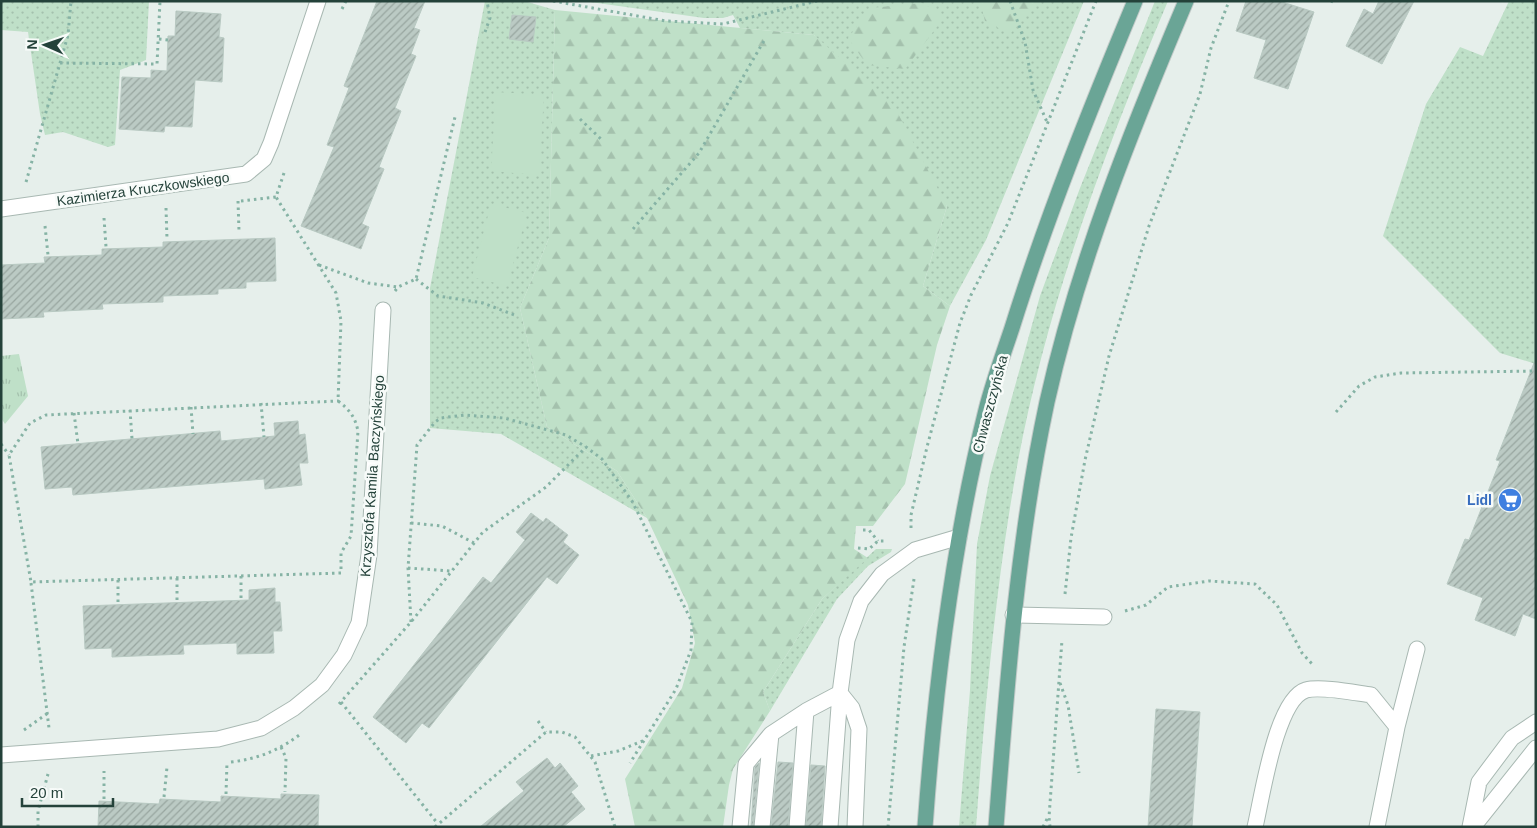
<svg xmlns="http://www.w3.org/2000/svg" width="1537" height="828" font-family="Helvetica,sans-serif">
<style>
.grass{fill:url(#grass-dots)}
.forest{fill:url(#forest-firs)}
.park{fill:url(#park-tufts)}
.garden{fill:#bfe0c8}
.building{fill:url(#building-hatch);stroke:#b8c9c2}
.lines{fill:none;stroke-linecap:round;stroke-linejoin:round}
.minor-casing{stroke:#a8b8b2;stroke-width:17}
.major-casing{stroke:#c2cac8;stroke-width:17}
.path{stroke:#86b3a5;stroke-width:3;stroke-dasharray:2.5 4;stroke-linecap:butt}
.minor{stroke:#fff;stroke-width:15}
.major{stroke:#6aa596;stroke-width:15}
.labels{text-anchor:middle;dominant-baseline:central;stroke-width:5;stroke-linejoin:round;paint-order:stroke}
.street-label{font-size:14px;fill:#24423a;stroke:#f7fbf9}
.shop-label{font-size:14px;font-weight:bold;fill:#366cbe;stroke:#f7fbf9;text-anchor:end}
</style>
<defs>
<pattern id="grass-dots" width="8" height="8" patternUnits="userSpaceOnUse" patternTransform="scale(1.25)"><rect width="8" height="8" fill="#bfe0c8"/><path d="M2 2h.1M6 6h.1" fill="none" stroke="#a4c1ad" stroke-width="1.8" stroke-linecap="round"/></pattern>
<pattern id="forest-firs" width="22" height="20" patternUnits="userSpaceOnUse" patternTransform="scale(1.25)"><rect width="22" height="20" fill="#bfe0c8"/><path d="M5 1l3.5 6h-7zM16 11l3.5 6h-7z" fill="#a4c1ad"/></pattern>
<pattern id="park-tufts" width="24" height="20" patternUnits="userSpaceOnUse" patternTransform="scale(1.25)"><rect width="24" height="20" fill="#bfe0c8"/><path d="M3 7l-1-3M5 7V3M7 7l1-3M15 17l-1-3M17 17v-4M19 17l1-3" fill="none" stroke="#a4c1ad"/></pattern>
<pattern id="building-hatch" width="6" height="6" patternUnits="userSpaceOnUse" patternTransform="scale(1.25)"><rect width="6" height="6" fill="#bbcac4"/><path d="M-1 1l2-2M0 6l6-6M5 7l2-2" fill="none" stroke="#98a6a0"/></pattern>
</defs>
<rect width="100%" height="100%" fill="#e6efeb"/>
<path class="grass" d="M1,1H149L146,60L120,70L115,145L108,147L63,132L45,135L40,114L28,32L1,30Z
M485,1H524L555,10L549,238L520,308L547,427L617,471L647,518L501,434L430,428V288Z
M583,1H1084L986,240L950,306L923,286L947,206L814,35L740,28L733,15L723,18H704Z
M1155,1H1168C1105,150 1048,302 1018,461C996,581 985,705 976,827H959L970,690L977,544L990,476L1040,296L1080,188Z
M1509,1H1536V364L1500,353L1383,236L1426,104L1460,47L1483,56Z
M876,549H892L891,552L868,566L837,599L770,711L763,692L822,599Z"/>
<path class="forest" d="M980,1H1037L1010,34L985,21Z
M922,3L945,16L905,69L867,65L848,38L871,8Z
M555,10L814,35L894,106L947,206L923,286L950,306L937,345L905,484L873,526H856L854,549L868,558L822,599L763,692L770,711L733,769L729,785L723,827H635L625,779L682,688L695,643L688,605L647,518L617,471L547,427L520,308L549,238Z"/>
<path class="park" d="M19,354L28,396L5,424L1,418V356Z"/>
<path class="garden" d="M496,92L544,95L539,175L491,171Z
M491,204L527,213L507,286L472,277Z"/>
<path class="building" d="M377,1H425L414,28L420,30L411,54L416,56L395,108L401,111L379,167L384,169L362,224L369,227L361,249L301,226L334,147L327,145L349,88L344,86Z
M1246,1H1279L1314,12L1288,89L1254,78L1266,40L1236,31Z
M1379,1H1414L1382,64L1346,46L1364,9L1373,14Z
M176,11L221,14L219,37L224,38L222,82L195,80L192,127L165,126L164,132L119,129L122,77L151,78V70L167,71L168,36H175Z
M512,15L536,17L533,42L509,39Z
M275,238L276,281L246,282V288L218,289V294L163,296V302L102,304L103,309L43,312L44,317L1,319V265L45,263L44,257L102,255V249L163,247V242Z
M1534,363L1536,619L1523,614L1515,636L1475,620L1483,598L1447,584L1465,539L1469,540L1500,461L1496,460Z
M298,421L299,435L305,434L308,463H299L302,485L265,489L264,479L73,495L72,487L45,489L41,447L220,431L221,441L275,436L274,423Z
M531,513L543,522L546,518L568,535L563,542L579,555L557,584L547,577L429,728L422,723L406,743L373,717L483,577L491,583L525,540L516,532Z
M275,588V602H280L282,631H273L274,653L237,654V643L183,645L184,654L112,657V648L85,649L83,606L249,600V590Z
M1156,709L1200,712L1192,827H1148Z
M547,758L555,768L560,763L578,786L571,792L585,809L563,827H480L524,791L516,782Z
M778,762L793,763L788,827H771Z
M759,763L753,827H751L755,767Z
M811,765L825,766L821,827H806Z
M281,794L319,795L318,827H98L99,801L159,804L160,799L221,802V796L281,799Z"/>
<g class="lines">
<g class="minor-casing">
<path id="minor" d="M1,209L246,174L264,159L271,143L318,1
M1013,615L1104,617
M1,755L218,739L261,728L294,708L322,685L344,655L359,623L369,555L383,310
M740,827L746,764L771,734L806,711L840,693L852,708L859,729L855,827
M762,827L771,734
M797,827L806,711
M830,827L840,693L847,640L861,601L882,574L915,550L959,537
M1255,827C1262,798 1276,699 1306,690C1321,686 1356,693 1371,695L1397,727
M1377,827L1397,727L1417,649
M1470,827L1479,782L1512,738L1536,722
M1473,827L1536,748"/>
</g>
<g class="major-casing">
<path id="major" d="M925,827C935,687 952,546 986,410C993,382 1003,355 1012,328C1047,216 1090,109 1135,1
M996,827C1007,684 1017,542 1047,402C1078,263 1131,131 1186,1"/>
</g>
<path class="path" d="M553,1L666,21L723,24L817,1
M1010,1L1025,42L1033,90L1047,122
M1331,1L1333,2
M342,9L346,1
M485,32L490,18L487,1
M159,39L168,40
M60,63L157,64L160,1
M580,119L603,141
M284,173L276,197L336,293L341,321L338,401
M26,182L68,35L71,1
M238,201L239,231
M241,201L276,197
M166,208L167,239
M104,218L106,247
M45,226L48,255
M633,229L699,153L765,39
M319,265L368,283L398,287
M416,279L438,296L483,303L517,316
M395,291L398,287L416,279L455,117
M338,401C350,410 355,417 358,431L351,536L341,553V573L31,582L9,455L30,423L46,415Z
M261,403L264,437
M191,407L193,434
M130,410L132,439
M1336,412L1359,386L1375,377L1401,373L1536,371
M74,413L78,444
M1,444L9,455
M411,523L442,526L474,543
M911,528V515L927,447L960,323L971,295L1008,223L1096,1
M863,530H869L878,541
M858,548L869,549L878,541H886
M408,568L451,571
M241,576V600
M177,578V603
M118,580V605
M31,583L49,728
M1065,594L1071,538L1085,460L1109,356L1149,226L1200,94L1211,48L1229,1
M1125,611L1146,605L1168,587L1209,581L1255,584L1277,605L1302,653L1313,665
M411,622L408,568L417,445L435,422L441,418L465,415L504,418L566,435L586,447L602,459L632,501L692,622L691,650L676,689L630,763
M1060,683L1068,705L1079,773
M341,702L438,824
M339,704L411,622L483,532L546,487L586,447
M538,721L546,732
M24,730L48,713
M281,747L286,758L285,792
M591,756L618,751L645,740
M231,762C258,759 280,750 302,733
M226,794L227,762
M164,797L167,767
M104,799V771
M38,827V811L48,774
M435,827L546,732H562L575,737L595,762L615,827
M888,827L904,647L914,579
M1043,827L1048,817
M1050,827L1049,817L1062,640"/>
<use href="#minor" class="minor"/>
<use href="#major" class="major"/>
</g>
<defs>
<g id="supermarket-disc" transform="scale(1.25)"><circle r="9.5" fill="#3f7fe0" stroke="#f7fbf9"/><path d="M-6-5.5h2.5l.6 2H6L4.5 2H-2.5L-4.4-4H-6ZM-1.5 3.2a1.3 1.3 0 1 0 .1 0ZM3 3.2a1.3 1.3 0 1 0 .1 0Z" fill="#fff"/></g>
</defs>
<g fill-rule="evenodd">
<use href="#supermarket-disc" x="1510" y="500"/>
</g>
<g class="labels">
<g class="street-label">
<text transform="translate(143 189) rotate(-8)">Kazimierza Kruczkowskiego</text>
<text transform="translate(990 404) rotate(-75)">Chwaszczyńska</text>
<text transform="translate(372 476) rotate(-86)">Krzysztofa Kamila Baczyńskiego</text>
</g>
<g class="shop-label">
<text x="1492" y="500">Lidl</text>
</g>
</g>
<rect width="1537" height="828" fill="none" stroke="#24423a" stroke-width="5"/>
<g transform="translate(45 45) rotate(272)" stroke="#f7fbf9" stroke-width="4" paint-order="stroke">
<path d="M0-4L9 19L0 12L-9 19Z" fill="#24423a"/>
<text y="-8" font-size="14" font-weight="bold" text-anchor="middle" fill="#24423a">N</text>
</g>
<path d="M22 798v8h91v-8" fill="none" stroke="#24423a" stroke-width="2.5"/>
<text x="30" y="798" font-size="15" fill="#24423a" stroke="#f7fbf9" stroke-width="4" paint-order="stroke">20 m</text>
</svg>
